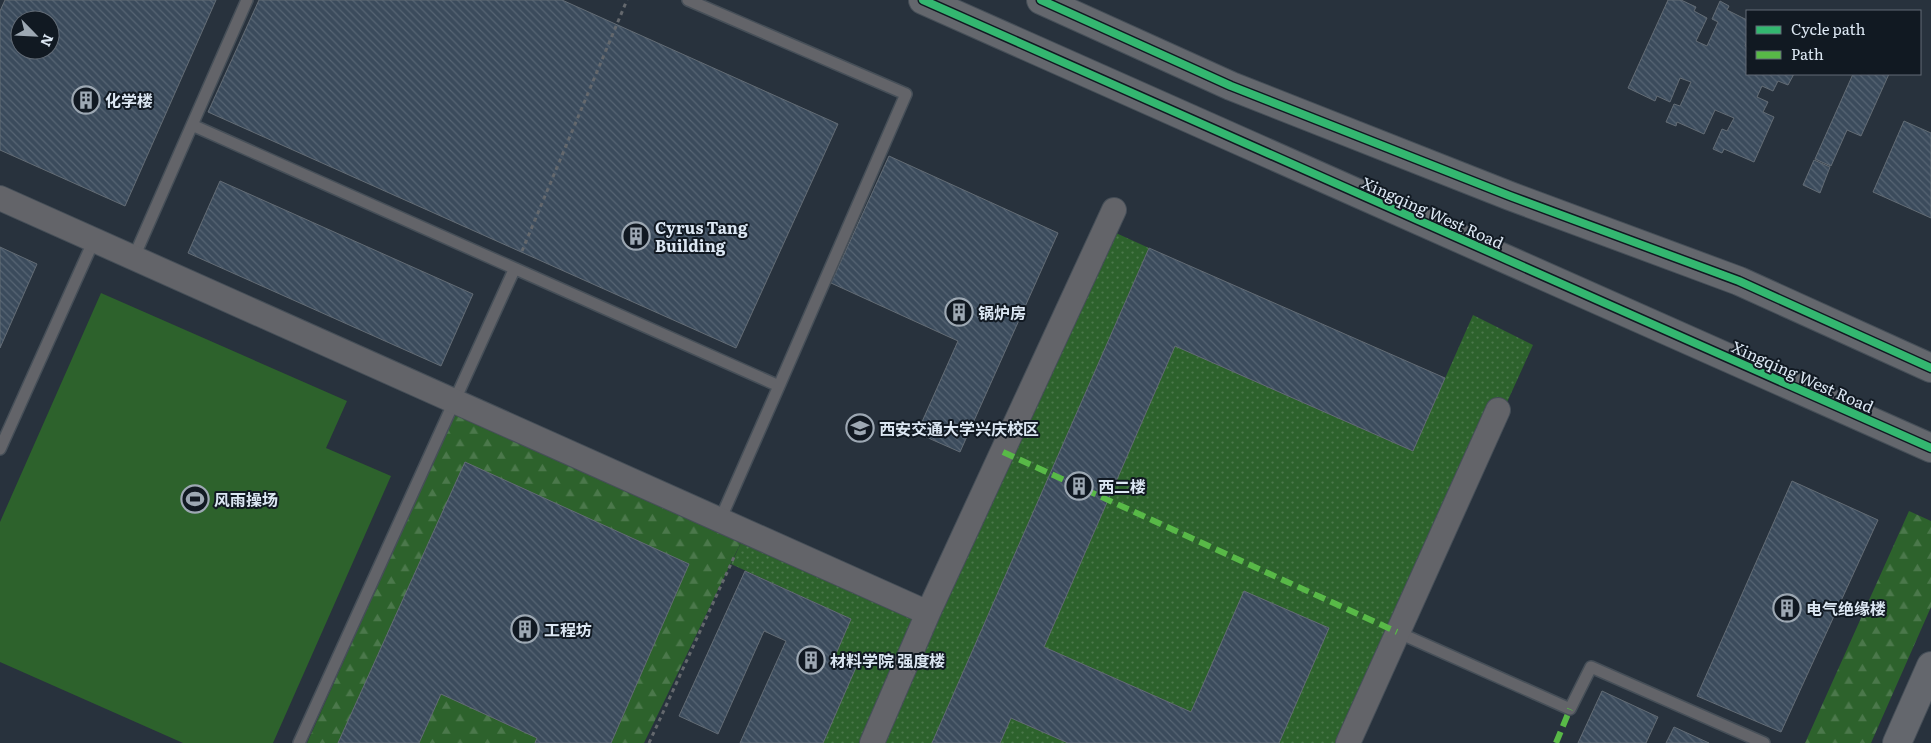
<svg xmlns="http://www.w3.org/2000/svg" width="1931" height="743" font-family="Literata,'Noto Sans SC',serif">
<style>
.grass{fill:url(#grass-dots)}
.forest{fill:url(#forest-firs)}
.garden{fill:#2d622c}
.building{fill:url(#building-back-hatch);stroke:#636c75;fill-rule:evenodd}
.lines{fill:none;stroke-linecap:round;stroke-linejoin:round}
.lane-casing{stroke:#464f58;stroke-width:14}
.street-casing{stroke:#464f58;stroke-width:26}
.secondary-casing{stroke:#464f58;stroke-width:30}
.path{stroke:#64686d;stroke-width:3;stroke-dasharray:4 4;stroke-linecap:butt}
.lane{stroke:#636469;stroke-width:11}
.street{stroke:#636469;stroke-width:24}
.secondary{stroke:#64676d;stroke-width:28}
.quiet{stroke:#58b947;stroke-width:6;stroke-dasharray:12 6;stroke-linecap:butt}
.cycleway-casing{stroke:#111922;stroke-width:11}
.cycleway{stroke:#33b770;stroke-width:8}
.labels{text-anchor:middle;dominant-baseline:central;stroke-width:4;stroke-linejoin:round;paint-order:stroke}
.poi-label{font-size:16px;font-weight:bold;fill:#dce7f3;stroke:#111922;text-anchor:start}
.street-label{font-size:16px;fill:#dce7f3;stroke:#111922}
</style>
<defs>
<pattern id="grass-dots" width="8" height="8" patternUnits="userSpaceOnUse" patternTransform="scale(1.25)"><rect width="8" height="8" fill="#2d622c"/><path d="M2 2h.1M6 6h.1" fill="none" stroke="#4b784b" stroke-width="1.8" stroke-linecap="round"/></pattern>
<pattern id="forest-firs" width="22" height="20" patternUnits="userSpaceOnUse" patternTransform="scale(1.25)"><rect width="22" height="20" fill="#2d622c"/><path d="M5 1l3.5 6h-7zM16 11l3.5 6h-7z" fill="#4b784b"/></pattern>
<pattern id="building-back-hatch" width="6" height="6" patternUnits="userSpaceOnUse" patternTransform="scale(1.25)"><rect width="6" height="6" fill="#3b4b5c"/><path d="M-1 5l2 2M0 0l6 6M5-1l2 2" fill="none" stroke="#576574"/></pattern>
</defs>
<rect width="100%" height="100%" fill="#28323d"/>
<path class="grass" d="M1105,228L1149,248L932,743H874Z
M1473,315L1533,345L1352,743H1279L1191,712L1044,647L1175,346L1413,451Z
M746,532L928,613L871,743H823L856,665L835,656L851,619L731,564Z
M1011,718L1068,743H1000Z"/>
<path class="forest" d="M458,406L746,532L644,743H307Z
M1909,511L1931,521V607L1871,743H1805Z"/>
<path class="garden" d="M101,293L347,401L326,448L391,476L273,743H183L0,662V522Z"/>
<path class="building" d="M5,0H216L125,206L0,150V11ZM20,20H50V50H20Z
M259,0H562L838,124L736,348L208,112Z
M1668,0H1681L1696,7L1694,11L1707,18L1696,41L1707,46L1718,22L1712,19L1720,1L1729,6L1727,10L1747,20V40L1745,46L1747,47V74H1794L1788,85L1778,81L1773,91L1762,86L1757,97L1768,102L1763,112L1774,117L1754,162L1724,149L1722,153L1713,149L1722,129L1727,131L1734,118L1715,110L1704,134L1677,122L1676,126L1666,122L1674,104L1680,106L1691,82L1680,78L1670,102L1657,96L1655,101L1628,88Z
M1853,74H1889L1861,136L1847,130L1831,166L1815,159Z
M1904,121L1931,133V218L1873,192Z
M889,156L1058,233L960,452L917,433L958,341L831,283Z
M1814,160L1830,167L1820,193L1803,185Z
M220,181L473,294L441,366L188,253Z
M0,247L37,264L0,348Z
M1149,248L1445,378L1413,451L1175,346L1044,647L1191,712L1244,591L1329,628L1279,743H1068L1011,718L1000,743H932Z
M465,462L689,564L611,743H535L537,738L441,694L419,743H338Z
M1792,481L1878,520L1781,732L1697,696Z
M745,571L851,619L835,656L857,665L823,743H740L786,641L764,631L718,734L679,716Z
M1602,691L1658,717L1646,743H1578Z
M1674,727L1709,743H1666Z"/>
<g class="lines">
<g class="lane-casing">
<path id="lane" d="M688,0L906,94L779,386
M192,125L247,0
M134,257L192,125L779,386L720,520
M0,449L94,240
M1397,632L1570,709L1591,667L1764,743
M299,743L514,270"/>
</g>
<g class="street-casing">
<path id="street" d="M0,198L928,613
M872,743L928,613L1114,210
M1348,743L1498,410"/>
</g>
<g class="secondary-casing">
<path id="secondary" d="M923,0L1931,448
M1041,0L1231,86L1510,196L1739,281L1931,368
M1897,743L1931,666"/>
</g>
<path class="path" d="M522,251L627,0
M649,743L735,555"/>
<use href="#lane" class="lane"/>
<use href="#street" class="street"/>
<use href="#secondary" class="secondary"/>
<path class="quiet" d="M1003,452L1397,632
M1556,743L1570,709"/>
<g class="cycleway-casing">
<path id="cycleway" d="M923,0L1931,448
M1041,0L1231,86L1510,196L1739,281L1931,368"/>
</g>
<use href="#cycleway" class="cycleway"/>
</g>
<defs>
<g id="building-ring" transform="scale(1.4375)"><circle r="9.5" fill="#111922" stroke="#9da8b3" stroke-width="1.5"/><path d="M-4-6H4V6H1V3H-1V6H-4ZM-2.5-4.3h1.7v1.8h-1.7ZM.8-4.3h1.7v1.8H.8ZM-2.5-1h1.7V.8h-1.7ZM.8-1h1.7V.8H.8Z" fill="#9da8b3"/></g>
<g id="university-ring" transform="scale(1.4375)"><circle r="9.5" fill="#111922" stroke="#9da8b3" stroke-width="1.5"/><path d="M0-5L7-2L0 1L-7-2ZM-4 1L0 2.5L4 1V4Q0 6-4 4Z" fill="#9da8b3"/></g>
<g id="stadium-ring" transform="scale(1.4375)"><circle r="9.5" fill="#111922" stroke="#9da8b3" stroke-width="1.5"/><path d="M0-5a6.5 5 0 1 0 0 10a6.5 5 0 1 0 0-10ZM-3.5-1.8h7v3.6h-7Z" fill="#9da8b3"/></g>
</defs>
<g fill-rule="evenodd">
<use href="#building-ring" x="86" y="100"/>
<use href="#building-ring" x="636" y="236"/>
<use href="#building-ring" x="959" y="312"/>
<use href="#university-ring" x="860" y="428"/>
<use href="#building-ring" x="1079" y="486"/>
<use href="#stadium-ring" x="195" y="499"/>
<use href="#building-ring" x="1787" y="608"/>
<use href="#building-ring" x="525" y="629"/>
<use href="#building-ring" x="811" y="660"/>
</g>
<g class="labels">
<g class="poi-label">
<text x="105" y="100">化学楼</text>
<text x="655" y="227">Cyrus Tang<tspan x="655" dy="18">Building</tspan></text>
<text x="978" y="312">锅炉房</text>
<text x="879" y="428">西安交通大学兴庆校区</text>
<text x="1098" y="486">西二楼</text>
<text x="214" y="499">风雨操场</text>
<text x="1806" y="608">电气绝缘楼</text>
<text x="544" y="629">工程坊</text>
<text x="830" y="660">材料学院 强度楼</text>
</g>
<g class="street-label">
<text transform="translate(1433 212) rotate(24)">Xingqing West Road</text>
<text transform="translate(1803 376) rotate(24)">Xingqing West Road</text>
</g>
</g>
<rect x="1746" y="10" width="175" height="65" fill="#111922" stroke="#626b76"/>
<rect x="1756" y="26" width="25" height="8" fill="#33b770" stroke="#626b76"/>
<text x="1791" y="35" font-size="15" fill="#dce7f3">Cycle path</text>
<rect x="1756" y="51" width="25" height="8" fill="#58b947" stroke="#626b76"/>
<text x="1791" y="60" font-size="15" fill="#dce7f3">Path</text>
<g transform="translate(35 35) rotate(114)"><circle r="24" fill="#111922" stroke="#626b76"/>
<path d="M0-4L9 19L0 12L-9 19Z" fill="#9da8b3"/>
<text y="-8" font-size="14" font-weight="bold" text-anchor="middle" fill="#dce7f3">N</text>
</g>
</svg>
